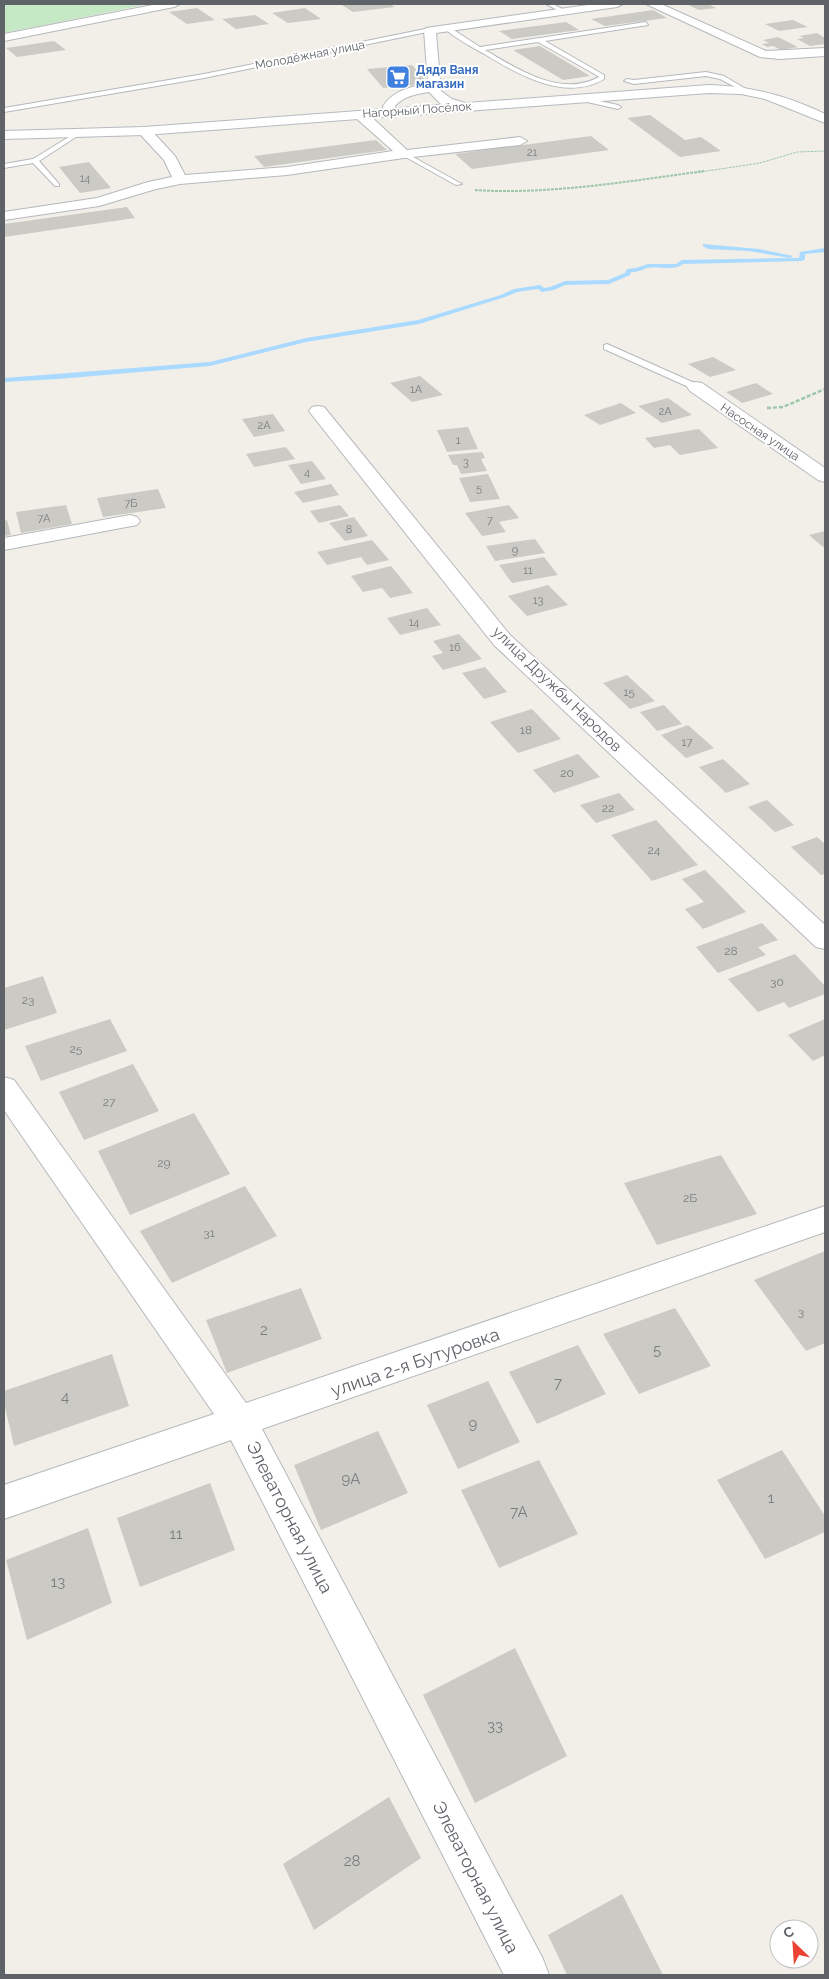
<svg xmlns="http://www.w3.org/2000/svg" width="829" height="1979" font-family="Raleway,sans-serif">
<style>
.green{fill:#c5e8c5}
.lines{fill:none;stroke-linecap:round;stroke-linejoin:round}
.stream{fill:#aadaff;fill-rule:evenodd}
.building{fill:#cccac5}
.lane-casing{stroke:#b5b8bc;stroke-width:2}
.street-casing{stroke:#b5b8bc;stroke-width:2}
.secondary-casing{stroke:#b6babf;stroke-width:2}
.path-far2{stroke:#9cc7a9;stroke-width:1;stroke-dasharray:2.5 1;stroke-linecap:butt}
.path-far1{stroke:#9cc7a9;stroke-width:2;stroke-dasharray:3 1;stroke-linecap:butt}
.path{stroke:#9cc7a9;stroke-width:2.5;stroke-dasharray:4 2;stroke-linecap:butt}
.lane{fill:#fff;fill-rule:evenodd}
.street{fill:#fff;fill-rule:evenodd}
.secondary{fill:#fff;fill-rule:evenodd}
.labels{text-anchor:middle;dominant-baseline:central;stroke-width:4;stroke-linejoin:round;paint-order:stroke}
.far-number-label{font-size:11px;fill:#7a7d7f}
.far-street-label{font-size:12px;fill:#5f6368;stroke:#fff}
.far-shop-label{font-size:12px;font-weight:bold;fill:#366cbe;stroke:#fff;text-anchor:start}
.number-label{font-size:12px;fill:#7a7d7f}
.street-label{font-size:15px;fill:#5f6368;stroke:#fff}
.near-number-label{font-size:15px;fill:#7a7d7f}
.near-street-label{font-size:18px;fill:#5f6368;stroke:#fff}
</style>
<rect width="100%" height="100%" fill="#f1efe8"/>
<path class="green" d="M4,4H149L4,33Z"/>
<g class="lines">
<path class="stream" d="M703,244L759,249L793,256L790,258L749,251L708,249L703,246Z
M825,248V252L805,254V259L802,261L683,264C673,272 659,265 647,268C642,270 638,272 631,272L630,275L609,284L565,285L554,290L542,292L538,289L517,292L505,297L419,324L306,342L210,366L58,379L4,382V378L210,362L306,338L418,320L501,295L514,289L540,285L544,288L550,287L565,281L608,280L625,273L627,269L636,268L648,264H676L682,260L794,258H799L800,252Z"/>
</g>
<path class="building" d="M349,4H390L395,7L353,12L342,5Z
M686,4H708L716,8L699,10Z
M197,8L215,20L187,24L169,12Z
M305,8L321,19L288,23L272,13Z
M653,10L667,18L605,26L591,19Z
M255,15L269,24L236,29L222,19Z
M793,20L808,27L779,31L765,24Z
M566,22L579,30L512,39L499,31Z
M817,33L825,38V44L810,46L797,39L804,38L799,36Z
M778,37L798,47L781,50L773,46L767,47L762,44L769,43L763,40Z
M54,41L66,50L17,57L6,48Z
M540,46L590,76L563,80L513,50Z
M412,65L429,84L383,88L367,69Z
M650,115L685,140L701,137L721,151L680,157L627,118Z
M591,136L609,150L472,169L455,154Z
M376,140L387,150L264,167L254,156Z
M89,162L111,188L80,193L59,167Z
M127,207L135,218L4,237V224Z
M713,357L736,370L710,377L688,364Z
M420,376L443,395L412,402L390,383Z
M756,383L773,394L742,403L726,392Z
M668,398L692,415L662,423L638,406Z
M621,403L636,413L600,425L584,415Z
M273,414L285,431L254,437L242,419Z
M468,427L478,449L447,452L437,430Z
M699,429L718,448L680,455L670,445L654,448L645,438Z
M286,447L295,459L254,467L246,454Z
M482,452L485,458L481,459L487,471L461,474L457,465H453L448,455Z
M312,461L326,479L301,484L288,465Z
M488,474L500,499L470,502L459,478Z
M331,484L339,495L303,503L294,492Z
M158,489L166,508L103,517L97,498Z
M66,505L72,524L21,533L16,512Z
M340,505L349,516L319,523L310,511Z
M509,505L519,518L499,522L506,532L482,536L465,513Z
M354,517L368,536L345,541L329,523Z
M7,520L11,535L4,536V521Z
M825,531V546L823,547L809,535Z
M535,539L545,553L495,561L486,546Z
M372,540L389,560L367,565L361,557L327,565L317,552Z
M544,557L558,575L512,583L499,565Z
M391,566L413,593L390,598L382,588L363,592L351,576Z
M548,585L568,605L527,616L508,596Z
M427,608L441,625L400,635L387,618Z
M459,634L482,659L443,670L432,656L443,653L433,641Z
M485,667L507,692L484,699L462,673Z
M627,675L655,701L630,709L603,683Z
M664,705L682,724L657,731L640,712Z
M532,709L561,739L518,753L490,722Z
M688,725L714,748L686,758L661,735Z
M578,754L600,777L554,793L533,770Z
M723,759L750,784L726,793L699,767Z
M619,793L635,810L596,823L580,805Z
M767,800L794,825L775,832L748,807Z
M656,820L698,865L652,881L611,835Z
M817,837L825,844V874L821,875L791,847Z
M705,870L746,912L703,929L685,909L704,902L682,879Z
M762,923L778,940L758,947L766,955L718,973L696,947Z
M795,954L825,986V994L789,1008L784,1002L758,1012L728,979Z
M43,976L57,1013L4,1030V988Z
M110,1019L127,1051L41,1081L25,1046Z
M825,1019V1055L813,1061L788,1035Z
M133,1064L159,1111L84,1140L59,1092Z
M194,1113L230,1174L130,1215L98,1151Z
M721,1155L757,1214L657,1245L624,1183Z
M245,1186L277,1236L172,1283L140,1231Z
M825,1251V1343L806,1351L754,1280Z
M301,1288L322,1339L227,1373L206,1320Z
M675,1308L711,1366L639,1394L603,1334Z
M578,1345L606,1394L537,1424L509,1372Z
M112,1354L129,1406L14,1446L4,1403V1391Z
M488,1381L520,1442L458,1469L427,1405Z
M378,1431L408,1493L321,1530L294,1465Z
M782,1450L825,1516V1532L765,1559L717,1480Z
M539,1460L578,1534L499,1568L461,1490Z
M210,1483L235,1550L140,1587L117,1518Z
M88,1528L112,1603L27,1640L6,1560Z
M515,1648L567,1756L475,1803L423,1695Z
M389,1797L421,1858L314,1930L283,1864Z
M622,1894L663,1975H567L548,1935Z"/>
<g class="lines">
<g class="lane-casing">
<path id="lane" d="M546,4H553L566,11L561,12Z
M646,22L648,25L545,41L604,75V79C566,102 519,75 486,55C472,47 456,39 444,28L449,27L480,47ZM538,42L598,76L599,77C561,98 517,69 485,50Z
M430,28L432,31L204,78L4,112V108L204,74Z
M706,72L724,76L746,89L741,90L720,79L706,76L634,84L624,81L627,79L634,80Z
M576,96L618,105L621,107L618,109L574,99V97Z
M77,132L82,133L39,161L59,184V186H55L33,163L4,168V164L33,159Z
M404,152L460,183L462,184L456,185L402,155V153Z
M607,344L699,385L700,387L693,389L604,349V345Z"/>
</g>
<g class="street-casing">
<path id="street" d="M158,4H180L174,7L4,41V34Z
M595,4H623L617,7L436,33L441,91L452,99L469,104L470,107L464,111L442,105L429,92C416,94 404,96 395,106L396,113L395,116L390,117L384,113L383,106C394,90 410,87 428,84L424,30L426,28Z
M646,4H661L766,51L825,48V56L780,59L760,57Z
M361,111L366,112L407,150L520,137L527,141L520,145L404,158L287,175L180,184L156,189L99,206L4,220V212L97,198L148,182L172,177L164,160L137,131L144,127L149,128L175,156L185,175L287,167L393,151L356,118L355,115Z
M696,382L702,383L825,468V482L818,480L690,391L687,387L690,383Z
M318,406L324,407L510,635L825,925V949L816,947L494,645L312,415L309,411L312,407Z
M130,515L137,517L140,521L137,525L4,550V538Z
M4,1077L14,1080L246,1403L825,1206V1232L262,1429L543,1959L549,1975H504L231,1440L4,1519V1485L214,1414L4,1110Z"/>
</g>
<g class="secondary-casing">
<path id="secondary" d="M709,85C751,86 788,96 825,114V123L765,99L741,94L709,93L144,135L4,139V131L144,127Z"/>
</g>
<path class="path-far2" d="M694,173L760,163L797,152L825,151"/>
<path class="path-far1" d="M475,190C548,195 631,181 704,171"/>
<path class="path" d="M767,408L783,407L825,389"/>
<use href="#lane" class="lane"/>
<use href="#street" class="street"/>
<use href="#secondary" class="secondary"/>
</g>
<defs>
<g id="supermarket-square" transform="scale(1.25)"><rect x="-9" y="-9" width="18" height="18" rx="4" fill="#3f7fe0" stroke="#fff"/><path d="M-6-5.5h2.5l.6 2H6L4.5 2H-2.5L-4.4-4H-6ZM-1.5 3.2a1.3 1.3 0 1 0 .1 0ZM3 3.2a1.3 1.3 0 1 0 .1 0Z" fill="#fff"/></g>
</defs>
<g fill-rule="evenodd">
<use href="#supermarket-square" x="398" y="77"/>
</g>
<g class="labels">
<g class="far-number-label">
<text x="532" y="152">21</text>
<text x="85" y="178">14</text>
<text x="416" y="389">1А</text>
<text x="665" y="411">2А</text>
<text x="264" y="425">2А</text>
<text x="458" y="440">1</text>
<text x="466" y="462">3</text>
<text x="307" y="472">4</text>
<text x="479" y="488">5</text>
<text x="131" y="503">7Б</text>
<text x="44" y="518">7А</text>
<text x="490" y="520">7</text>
<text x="349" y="529">8</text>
<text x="515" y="550">9</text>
<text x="528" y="570">11</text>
<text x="538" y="600">13</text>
<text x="414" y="622">14</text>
<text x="455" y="647">16</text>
</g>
<g class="far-street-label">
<text transform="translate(310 55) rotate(-11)">Молодёжная улица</text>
<text transform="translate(417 110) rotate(-4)">Нагорный Посёлок</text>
<text transform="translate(760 432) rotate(34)">Насосная улица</text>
</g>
<g class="far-shop-label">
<text x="416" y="70">Дядя Ваня<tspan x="416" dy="14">магазин</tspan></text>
</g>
<g class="number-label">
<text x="629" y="692">15</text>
<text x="526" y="730">18</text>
<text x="687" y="742">17</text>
<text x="567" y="773">20</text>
<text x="608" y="808">22</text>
<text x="654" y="850">24</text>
<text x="731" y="951">28</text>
<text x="777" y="982">30</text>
<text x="28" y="1000">23</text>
<text x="76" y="1049">25</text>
<text x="109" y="1102">27</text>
<text x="164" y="1163">29</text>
<text x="690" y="1198">2Б</text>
<text x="209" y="1233">31</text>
<text x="801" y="1312">3</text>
</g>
<g class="street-label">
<text transform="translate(557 689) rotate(44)">улица Дружбы Народов</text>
</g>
<g class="near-number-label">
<text x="264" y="1330">2</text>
<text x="657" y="1350">5</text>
<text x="558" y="1383">7</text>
<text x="65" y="1397">4</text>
<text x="473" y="1424">9</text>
<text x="351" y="1479">9А</text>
<text x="771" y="1498">1</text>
<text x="519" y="1512">7А</text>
<text x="176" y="1534">11</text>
<text x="58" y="1582">13</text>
<text x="495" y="1726">33</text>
<text x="352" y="1861">28</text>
</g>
<g class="near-street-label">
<text transform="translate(415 1362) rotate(-19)">улица 2-я Бутуровка</text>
<text transform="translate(290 1517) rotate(63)">Элеваторная улица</text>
<text transform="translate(476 1877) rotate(63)">Элеваторная улица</text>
</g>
</g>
<rect width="829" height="1979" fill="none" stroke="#5f6368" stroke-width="10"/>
<g transform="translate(794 1944) rotate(335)"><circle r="24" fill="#ffffff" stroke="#bfc1c3"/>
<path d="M0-4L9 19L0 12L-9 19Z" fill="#ea4335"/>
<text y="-8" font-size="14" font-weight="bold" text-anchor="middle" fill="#5f6368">С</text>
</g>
</svg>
